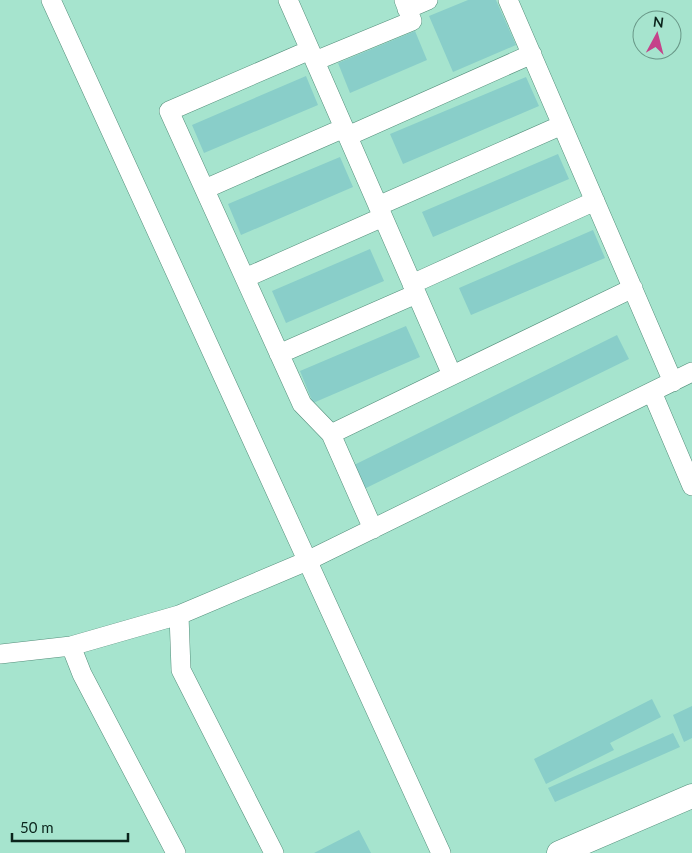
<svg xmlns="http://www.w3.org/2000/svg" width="692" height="853" font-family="Lato,sans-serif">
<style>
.building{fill:#89cec9}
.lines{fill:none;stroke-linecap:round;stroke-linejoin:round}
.minor-casing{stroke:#548f7b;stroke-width:20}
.major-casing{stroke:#548f7b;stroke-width:25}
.minor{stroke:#fff;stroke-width:19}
.major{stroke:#fff;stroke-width:24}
</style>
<rect width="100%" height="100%" fill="#a6e4ce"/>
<path class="building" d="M468,0H496L516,45L453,72L429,16Z
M415,31L427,60L350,93L338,63Z
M306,76L318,105L204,153L192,125Z
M526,77L539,106L403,164L390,134Z
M558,154L569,179L433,237L422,212Z
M340,157L353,187L241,235L228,204Z
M593,230L605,258L471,315L459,288Z
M370,249L384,281L286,323L272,291Z
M406,326L420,357L313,403L300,371Z
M617,335L629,359L362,490L350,467Z
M652,699L661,717L610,743L614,750L546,784L534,759Z
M692,706V738L684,742L673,715Z
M673,733L680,747L555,802L548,788Z
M359,830L371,853H314Z"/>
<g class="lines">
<g class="minor-casing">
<path id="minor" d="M51,0L441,853
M288,0L310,50L169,111L302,404L331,434L373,529
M508,0L673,382
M407,9L428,0
M310,50L452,375
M315,61L412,21L404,0
M348,136L532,54
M205,189L344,128
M378,206L562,125
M245,278L383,217
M412,284L595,201
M279,354L416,294
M652,392L692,486
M331,434L633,288
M179,615L181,670L274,853
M71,646L82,674L176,853
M0,654L71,646L179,615L307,561L692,372"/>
</g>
<g class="major-casing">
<path id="major" d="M559,853L692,796"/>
</g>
<use href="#minor" class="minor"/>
<use href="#major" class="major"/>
</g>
<g transform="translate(657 35) rotate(7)"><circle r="24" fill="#a6e4ce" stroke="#689787"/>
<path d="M0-4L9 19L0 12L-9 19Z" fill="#c5438a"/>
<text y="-8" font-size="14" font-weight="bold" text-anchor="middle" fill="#0b241c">N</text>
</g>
<path d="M12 833v8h116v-8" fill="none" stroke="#0b241c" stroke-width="2.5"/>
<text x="20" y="833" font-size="15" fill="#0b241c" stroke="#a6e4ce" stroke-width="4" paint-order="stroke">50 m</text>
</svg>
